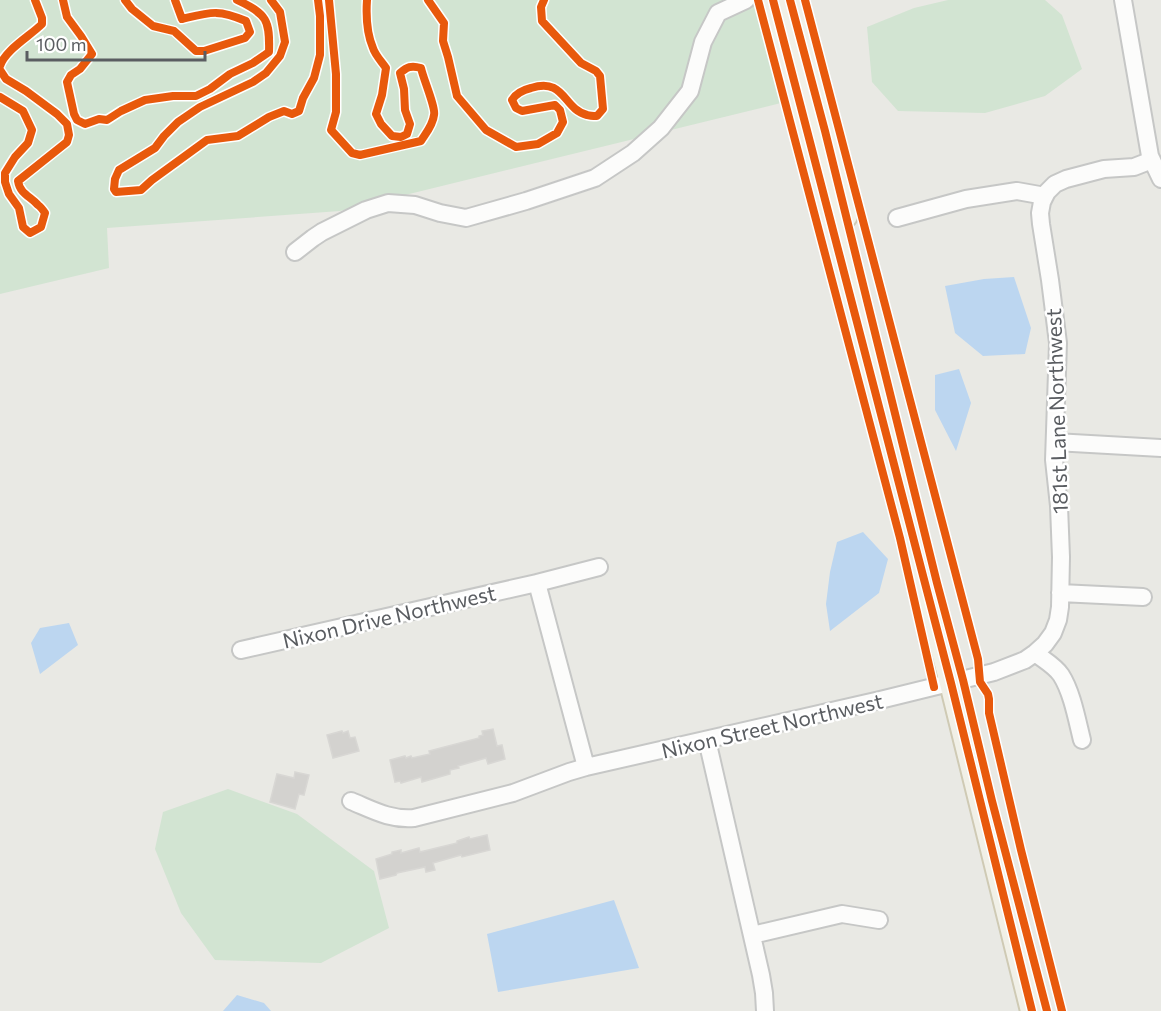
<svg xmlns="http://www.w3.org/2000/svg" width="1161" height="1011" font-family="Commissioner,sans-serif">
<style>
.green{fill:#d2e4d2}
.water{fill:#bcd6f0}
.building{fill:#d3d2cf;stroke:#d8d7d4;stroke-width:1.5}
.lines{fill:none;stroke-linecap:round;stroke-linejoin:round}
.minor-casing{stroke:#c6c7c6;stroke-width:20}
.major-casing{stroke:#cfcab4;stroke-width:26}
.minor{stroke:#fcfcfb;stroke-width:16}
.major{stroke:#f1f0e7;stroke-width:22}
.cycleway-casing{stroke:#fff;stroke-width:11}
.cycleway{stroke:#e8590c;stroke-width:8}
.labels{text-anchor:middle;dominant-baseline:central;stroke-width:5;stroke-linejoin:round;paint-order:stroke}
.street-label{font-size:21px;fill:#5a5d61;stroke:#fff}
</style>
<rect width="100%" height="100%" fill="#e9e9e4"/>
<path class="green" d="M0,0H754L781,103L340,211L107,228L109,268L0,294Z
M948,0H1045L1062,15L1082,69L1045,96L985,113L898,111L872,82L867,27L914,8Z
M228,789L297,814L374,871L389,928L321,963L215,960L181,913L155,849L163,812Z"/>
<path class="water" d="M1014,277L1031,328L1025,354L983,356L955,333L945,286L984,279Z
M959,369L971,403L956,451L935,410V375Z
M863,532L888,559L879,593L830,631L826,604L830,572L837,542Z
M69,623L78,645L40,674L31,643L40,628Z
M614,900L639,968L498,992L487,934Z
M237,995L264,1003L271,1011H223Z"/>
<path class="building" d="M493,729L497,746L502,745L505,759L488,764L486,758L458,766L459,768L450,770V774L422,782L421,777L401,783L400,781L395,782L390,760L405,756L406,758L411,756L412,758L430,754L429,751L479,738V736L483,735L482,731Z
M342,731L343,733L348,731L350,738L355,737L359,751L333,758L327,735Z
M295,772L309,775L304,795L299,794L295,809L270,802L277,774L294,778Z
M487,835L490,850L462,857L461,855L433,863L435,870L426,872L425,867L397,873L396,875L380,879L376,859L392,854V852L401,850V853L419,848L420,852L457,843V841L469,837L470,839Z"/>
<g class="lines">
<g class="minor-casing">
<path id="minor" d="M1123,0L1150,156L1161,179
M897,218L966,199L1017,191L1045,196
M295,252L313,238L322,232L366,210L388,203L415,205L440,213L466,218L526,201L595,178L633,153L661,128L690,91L703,42L718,13L746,0
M1055,442L1161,448
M537,583L586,767
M1060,593L1143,597
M241,650L537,583L599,567
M1035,653C1044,660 1055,666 1061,675C1072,692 1077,720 1082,740
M707,740L761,975L764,993L765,1011
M351,801C373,810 390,820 414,818L513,793L569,772L586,767L880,700L994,672L1025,660L1035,653L1045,644L1053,633L1058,620L1060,607L1061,557L1059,506L1054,460L1058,343L1050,280L1041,224L1040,213L1042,202L1047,192L1055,184L1066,179L1104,169L1134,167L1152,160
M752,935L842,914L879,920"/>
</g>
<g class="major-casing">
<path id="major" d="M773,0L951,683L1032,1011
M790,0L846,216"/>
</g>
<use href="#minor" class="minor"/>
<use href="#major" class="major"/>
<g class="cycleway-casing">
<path id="cycleway" d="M63,0L67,17L81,36L92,54L80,69L71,75L67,82L74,114L77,120L85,124L99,119L107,120L121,111L145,100L173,96H196L210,89L230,74L253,63L269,52C270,20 267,14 237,0
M125,0L132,9L153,26L174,31L196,51H204L245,38L250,32L246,21C218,9 211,12 182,19L175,0
M271,0L280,12L285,42L280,56L266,73L253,82L200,107L178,122L164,136L155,148L119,170L115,179L114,189L116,192L141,190L152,180L207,140L238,136L269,117L284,111L292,114L299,111L303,98L314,78L320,55V16L318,0
M329,0L336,74V112L331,130L352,153L360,155L421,141C426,133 433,125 434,115C436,108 423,78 421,68C411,65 407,67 400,73L404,89L405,110L410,124L407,134L401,137L392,136L381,124L376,114L382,95L386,68C382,62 375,55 373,48C367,34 366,15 367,0
M428,0L444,23L443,41L448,57L457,96L486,130L516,147L538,144L557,133L563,122L560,110L555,105L522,111L516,108L512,100C516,93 523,90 531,88C565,77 563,109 587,115C590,116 593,116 597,116L603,109L600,76L596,71L581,63L542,21L541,7L544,0
M758,0L900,538L934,687
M773,0L951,683L1032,1011
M790,0L825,131L937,583L963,680L992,801L1047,1011
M805,0L978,659L980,682L988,694L989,699V713L1021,850L1062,1011
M0,66C5,50 30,36 42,24V18L35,0
M0,70L6,79L26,91L57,114L67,124L69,135L67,142L18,181C20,194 30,196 38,205C41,207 43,210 45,213L41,227L30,233L23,227L19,208L9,194L5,182V173L15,157L28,143L32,130L23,111L0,97"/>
</g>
<use href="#cycleway" class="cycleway"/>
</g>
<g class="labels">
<g class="street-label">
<text transform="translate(1056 411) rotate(-92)">181st Lane Northwest</text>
<text transform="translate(389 616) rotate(-13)">Nixon Drive Northwest</text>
<text transform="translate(772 725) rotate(-13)">Nixon Street Northwest</text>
</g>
</g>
<path d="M27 51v9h178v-9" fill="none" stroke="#5a5d61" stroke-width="3"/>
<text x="36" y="51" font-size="18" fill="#5a5d61" stroke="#ffffff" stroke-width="4.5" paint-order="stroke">100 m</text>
</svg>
